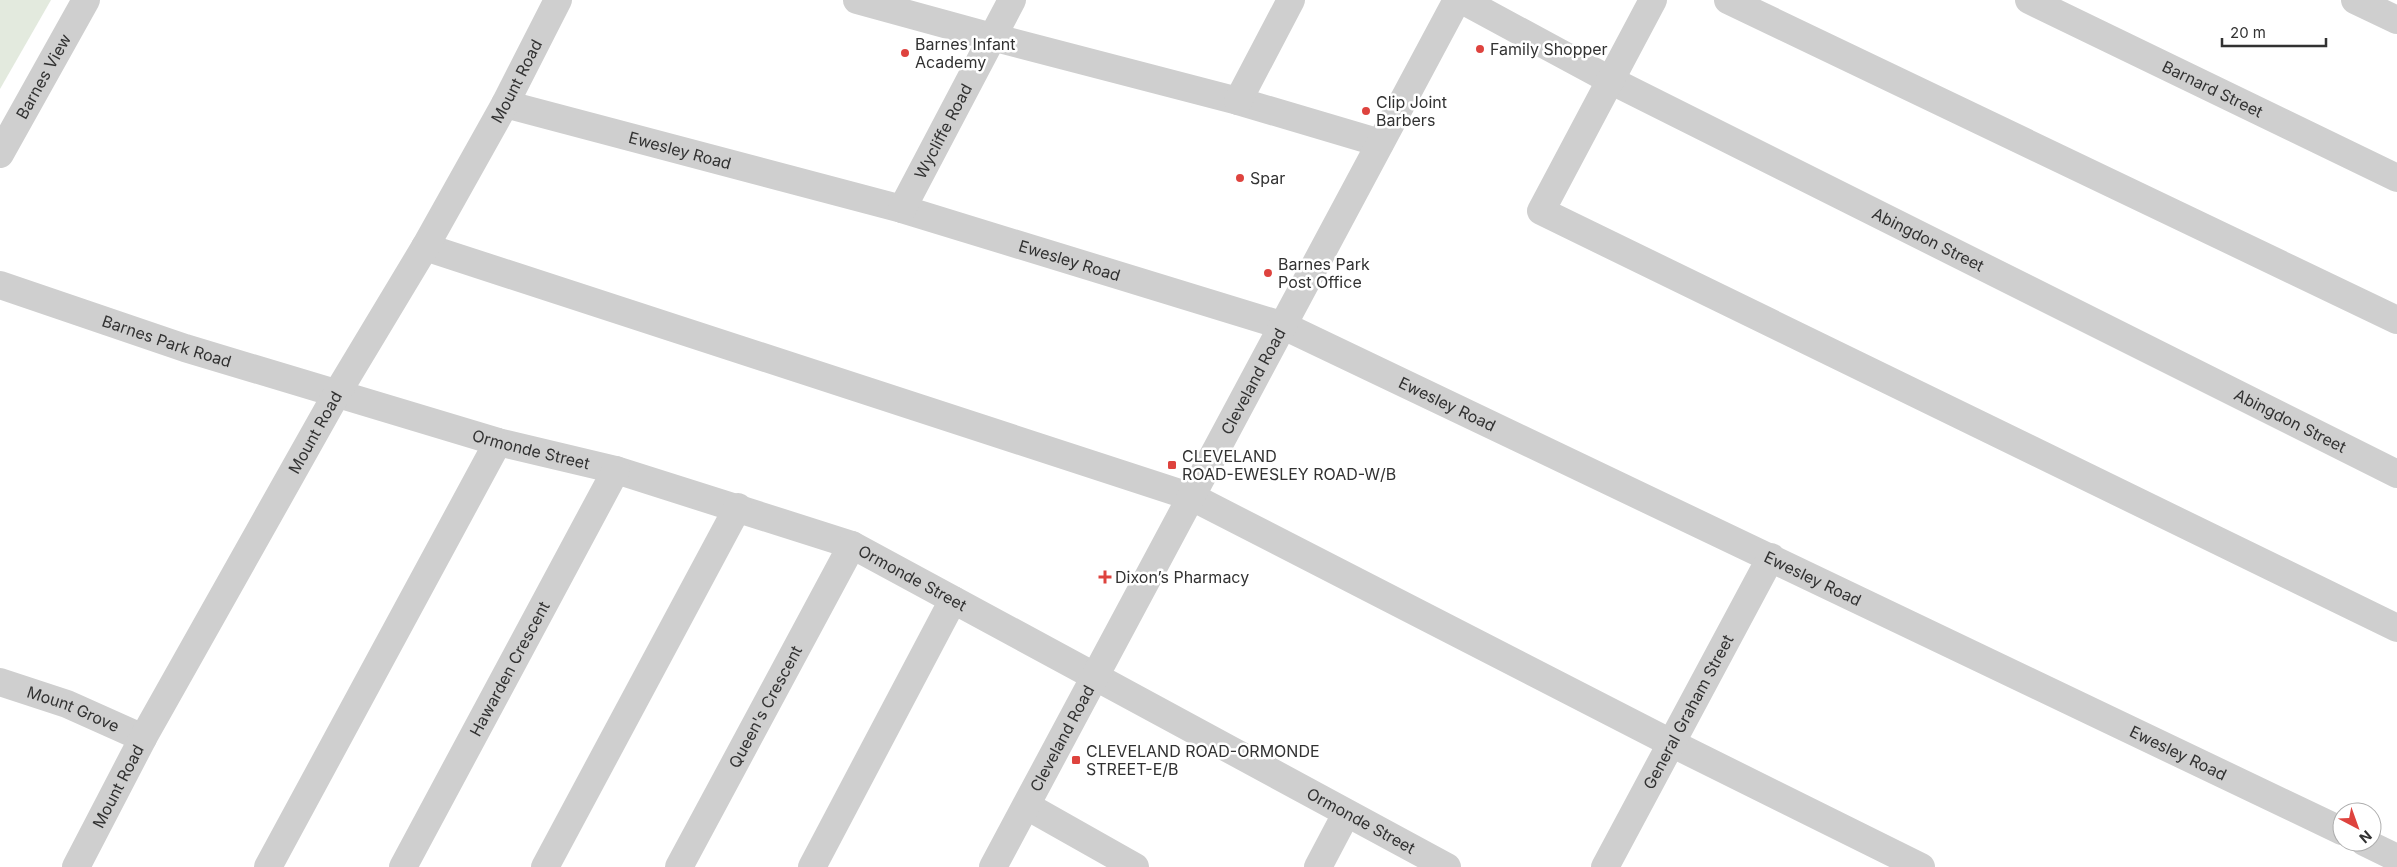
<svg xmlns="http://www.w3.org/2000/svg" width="2397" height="867" font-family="Inter,sans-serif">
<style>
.green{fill:#e3eade}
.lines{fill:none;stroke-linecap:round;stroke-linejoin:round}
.minor{stroke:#cfcfcf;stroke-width:28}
.poi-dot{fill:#de433e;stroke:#fff;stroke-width:2}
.labels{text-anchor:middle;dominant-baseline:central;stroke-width:5;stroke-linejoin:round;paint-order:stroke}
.poi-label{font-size:16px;fill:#323232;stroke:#fff;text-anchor:start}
.street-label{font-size:16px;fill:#323232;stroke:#fff}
</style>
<rect width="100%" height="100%" fill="#fff"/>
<path class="green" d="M0,0H51L0,89Z"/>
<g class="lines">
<g class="minor">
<path d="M857,0L992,37L1238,101L1380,143"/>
<path id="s1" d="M1462,0L1610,80L2397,474"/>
<path d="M1653,0L1541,211L2397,628"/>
<path d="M1728,0L2397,320"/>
<path id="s2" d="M2029,0L2397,178"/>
<path d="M2355,0L2397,20"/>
<path d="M1238,101L1291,0"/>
<path id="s3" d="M505,104L902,209L1284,326L2342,831"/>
<path id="s4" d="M0,154L86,0"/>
<path id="s5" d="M902,209L1012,0"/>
<path d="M425,247L1192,497L1671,743L1921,867"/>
<path id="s6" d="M0,285L185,348L498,442L616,470L852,545L1447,867"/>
<path id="s7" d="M0,682L67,704L143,738"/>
<path d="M1027,806L1135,867"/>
<path d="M2364,842L2397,858"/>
<path id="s8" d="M76,867L143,738L336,395L425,247L505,104L558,0"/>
<path d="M268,867L498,442"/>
<path id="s9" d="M403,867L616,470"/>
<path d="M545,867L738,507"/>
<path id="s10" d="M679,867L852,545"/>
<path d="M812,867L953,600"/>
<path id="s11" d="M993,867L1457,0"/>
<path d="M1318,867L1346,814"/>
<path id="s12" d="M1605,867L1771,557"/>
</g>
</g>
<g class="poi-dot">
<circle cx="1480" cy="49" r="5"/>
<circle cx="905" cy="53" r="5"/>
<circle cx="1366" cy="111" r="5"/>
<circle cx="1240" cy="178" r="5"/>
<circle cx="1268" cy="273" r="5"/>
<rect x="1167" y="460" width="10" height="10" rx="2.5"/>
<path d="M1102.5 569.5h5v5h5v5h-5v5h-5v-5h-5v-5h5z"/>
<rect x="1071" y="755" width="10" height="10" rx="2.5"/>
</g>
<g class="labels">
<g class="poi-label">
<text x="915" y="44">Barnes Infant<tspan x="915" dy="18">Academy</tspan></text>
<text x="1490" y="49">Family Shopper</text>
<text x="1376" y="102">Clip Joint<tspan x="1376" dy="18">Barbers</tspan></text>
<text x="1250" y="178">Spar</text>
<text x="1278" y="264">Barnes Park<tspan x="1278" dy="18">Post Office</tspan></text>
<text x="1182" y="456">CLEVELAND<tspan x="1182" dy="18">ROAD-EWESLEY ROAD-W/B</tspan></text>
<text x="1115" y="577">Dixon’s Pharmacy</text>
<text x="1086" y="751">CLEVELAND ROAD-ORMONDE<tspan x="1086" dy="18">STREET-E/B</tspan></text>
</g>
<g class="street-label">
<text stroke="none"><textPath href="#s4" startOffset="89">Barnes View</textPath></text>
<text stroke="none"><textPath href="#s8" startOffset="901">Mount Road</textPath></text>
<text stroke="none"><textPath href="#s2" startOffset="204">Barnard Street</textPath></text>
<text stroke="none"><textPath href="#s5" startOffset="88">Wycliffe Road</textPath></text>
<text stroke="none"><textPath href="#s3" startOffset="181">Ewesley Road</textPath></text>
<text stroke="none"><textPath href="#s1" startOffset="524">Abingdon Street</textPath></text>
<text stroke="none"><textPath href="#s3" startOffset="586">Ewesley Road</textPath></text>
<text stroke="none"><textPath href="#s6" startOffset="176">Barnes Park Road</textPath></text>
<text stroke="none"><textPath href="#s11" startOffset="551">Cleveland Road</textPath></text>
<text stroke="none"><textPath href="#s3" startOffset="991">Ewesley Road</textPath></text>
<text stroke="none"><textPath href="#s1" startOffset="929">Abingdon Street</textPath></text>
<text stroke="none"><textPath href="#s8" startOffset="496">Mount Road</textPath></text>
<text stroke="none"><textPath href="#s6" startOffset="556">Ormonde Street</textPath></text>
<text stroke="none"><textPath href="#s6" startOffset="960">Ormonde Street</textPath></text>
<text stroke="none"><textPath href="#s3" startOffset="1396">Ewesley Road</textPath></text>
<text stroke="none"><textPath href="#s9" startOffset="225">Hawarden Crescent</textPath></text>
<text stroke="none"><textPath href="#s10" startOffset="182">Queen's Crescent</textPath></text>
<text stroke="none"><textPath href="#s7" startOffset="78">Mount Grove</textPath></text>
<text stroke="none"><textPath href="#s12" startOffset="176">General Graham Street</textPath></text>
<text stroke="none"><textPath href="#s11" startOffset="146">Cleveland Road</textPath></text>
<text stroke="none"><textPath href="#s3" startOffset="1801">Ewesley Road</textPath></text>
<text stroke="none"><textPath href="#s8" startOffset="91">Mount Road</textPath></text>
<text stroke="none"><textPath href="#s6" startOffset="1470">Ormonde Street</textPath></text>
</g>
</g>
<g transform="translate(2357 827) rotate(139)"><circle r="24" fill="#ffffff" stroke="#adadad"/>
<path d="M0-4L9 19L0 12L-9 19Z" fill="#de433e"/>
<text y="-8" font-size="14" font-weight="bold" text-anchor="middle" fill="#323232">N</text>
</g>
<path d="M2222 38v8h104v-8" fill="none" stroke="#323232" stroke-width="2.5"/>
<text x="2230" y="38" font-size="15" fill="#323232" stroke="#ffffff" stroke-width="4" paint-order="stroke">20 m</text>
</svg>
